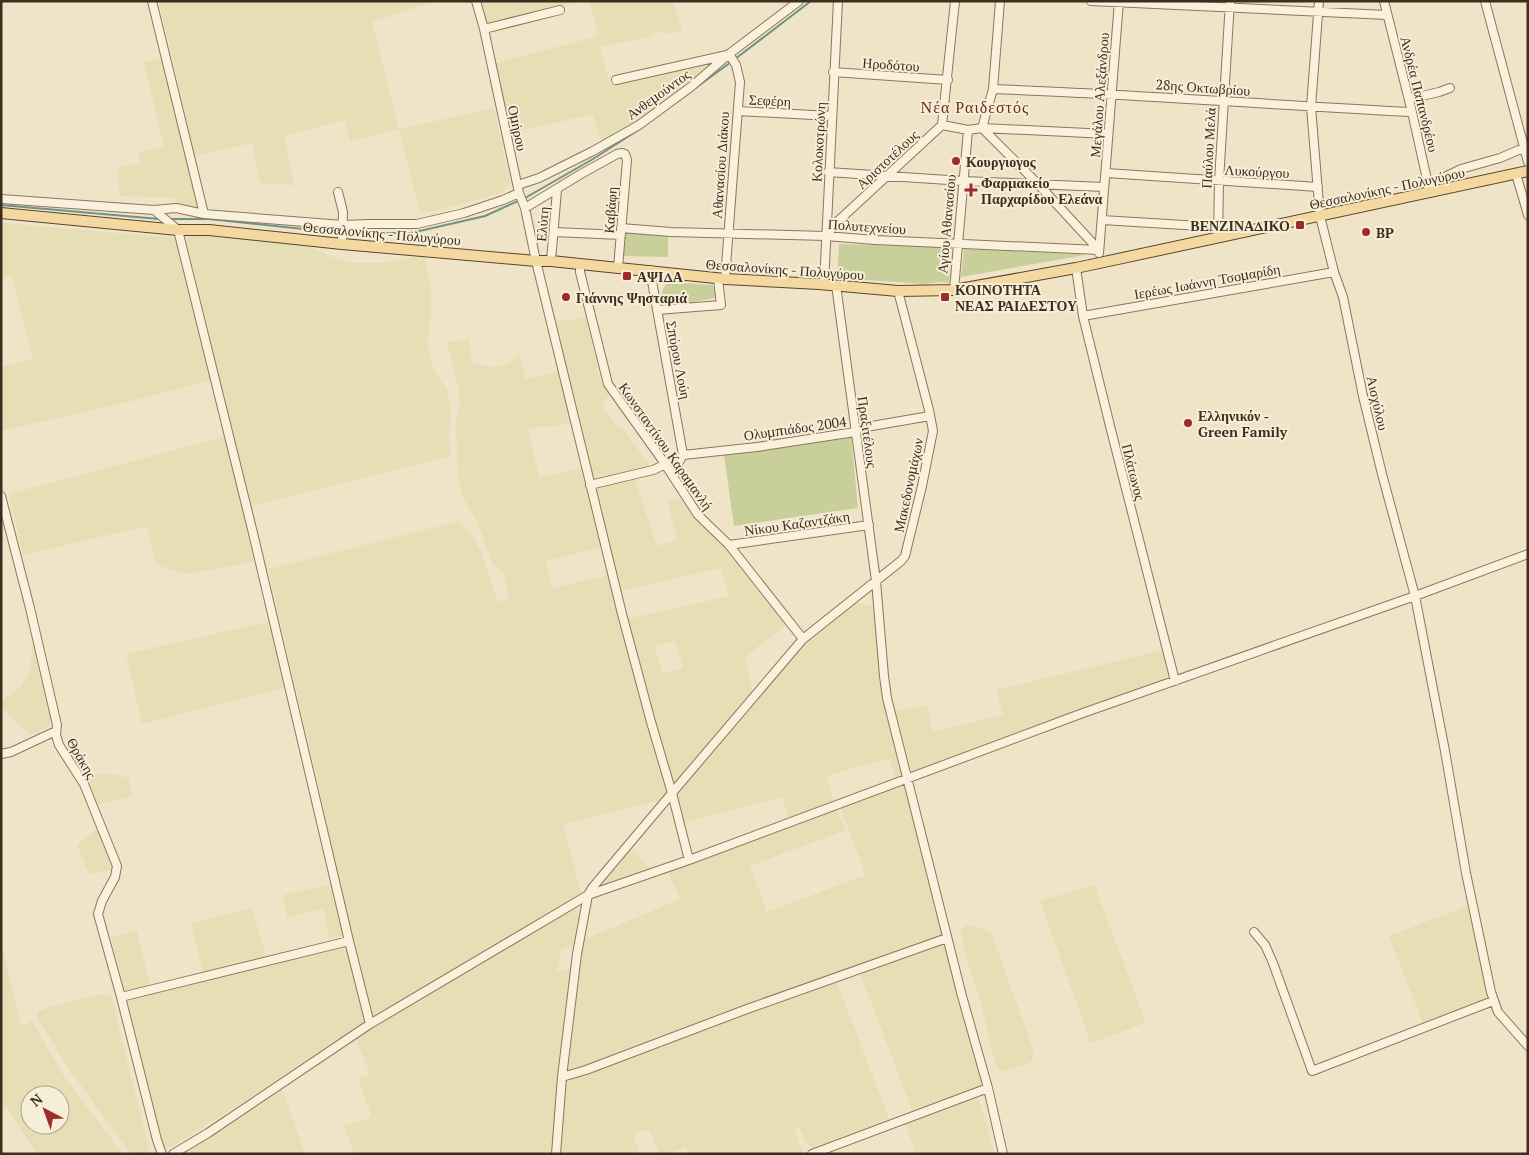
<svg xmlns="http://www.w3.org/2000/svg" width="1529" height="1155" font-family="'PT Serif',serif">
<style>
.farmland{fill:#e6deb5;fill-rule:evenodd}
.green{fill:#c9cf9b}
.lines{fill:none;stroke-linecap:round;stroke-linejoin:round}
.stream{stroke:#6f938a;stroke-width:2}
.minor-casing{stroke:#8d765c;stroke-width:10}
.major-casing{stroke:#5b4430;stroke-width:12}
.minor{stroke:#faf1dc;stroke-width:8}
.major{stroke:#f3d9a0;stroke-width:10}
.poi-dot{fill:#9e2a2b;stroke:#f7eed8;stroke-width:2}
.labels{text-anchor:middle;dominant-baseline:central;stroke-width:4;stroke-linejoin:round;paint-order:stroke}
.street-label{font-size:14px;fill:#3d2e20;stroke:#f7eed8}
.poi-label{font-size:14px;font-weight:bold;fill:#3d2e20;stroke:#f7eed8;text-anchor:start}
.quarter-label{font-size:16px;letter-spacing:1px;fill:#6b2e1e;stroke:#f7eed8}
</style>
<rect width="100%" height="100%" fill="#f0e4c8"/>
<path class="farmland" d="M159,1H437L372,22L399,129L494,108L510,184L501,193L434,211L420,213L399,129L350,141L345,120L284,136L294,185L260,183L252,143L195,156Z
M480,1H580L487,25Z
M589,1H673L682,30L667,34L663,31L654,33L649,37L600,47L610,84L719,59L631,126L601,142L593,114L511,133L496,63L599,36Z
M165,58L201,210L177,204L176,198L119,196L118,168L142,162L137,153L164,147L144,62Z
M1,223L178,238L212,380L136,400L1,431V367L33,359L12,276L1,278Z
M193,234L304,244L327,255L350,263H386L424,255L431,288V315L427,344L433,369L447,390L451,410L449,436L451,456L251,506L187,242L188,236Z
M586,318L601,383L609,395L604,402L603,408L618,427L623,428L649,465L648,469L600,480L593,479L556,321Z
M469,339L472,363L491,367L501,366L511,362L519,353L526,379L559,371L571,423L549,427L543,426L528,429L539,478L583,467L603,547L546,561L552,588L609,575L668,792L661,800L563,824L581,893L372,1018L336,869L323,804L268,569L460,521L473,537L482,553L498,602L509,599L503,572L493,565L477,521L463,498L458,477L456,420L460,404L458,386L447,342Z
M227,436L257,561L187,574L156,565L147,526L23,555L9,494Z
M634,478L657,546L678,540L667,502L681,499L693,517L731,553L787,624L745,657L753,693L676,784L672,782L654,723L627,619L729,596L721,568L620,591L594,487ZM675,641L683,668L662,673L655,646Z
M856,602L873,607L881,689L902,779L896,782L889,760L885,759L826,776L835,804L789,821L782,797L682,823L675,793L807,640Z
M271,621L287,687L142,724L126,654Z
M36,643L54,721L46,728L30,735L1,707V702L20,687L30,671L33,644Z
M1163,650L1169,676L912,773L896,711L927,705L933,732L1003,715L996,690Z
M102,774L117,775L129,778L132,797L99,804L87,776Z
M900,784L904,786L983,1086L912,1110L858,968L835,977L889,1119L813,1148L806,1142L799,1128L794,1130L803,1152L798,1154H687V1147L667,1154H659L649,1129L633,1134L640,1154H559L566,1077L583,940L680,899L668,871L837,808L845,830L750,866L767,912L866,875L840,807Z
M99,827L113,869L89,874L77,845Z
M630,846L650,870L599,890L597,886Z
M332,884L345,935L330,938L323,909L287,917L283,895Z
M1094,885L1144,1017L1145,1023L1091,1043L1040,901Z
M1470,905L1490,1000L1424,1026L1389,936Z
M252,908L266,957L203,973L191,923Z
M572,909H579L575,945L561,950L557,972L572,967L553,1154H354L344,1126L372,1117L358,1079L370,1075L356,1037Z
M967,924L991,932L1033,1049L1032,1061L1028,1064L1003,1071L998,1069L990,1045L987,1026L976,987L963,947L961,931Z
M137,931L150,985L125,991L111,937Z
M344,946L348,950L364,1022L251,1097L171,1147H165L160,1138L127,1000Z
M1,950H3L21,1026L32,1021L65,1078L123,1154H37L6,1106L1,1109ZM30,1095H60V1125H30Z
M101,994L111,996L148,1143L149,1154H131L69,1069L37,1017V1014L39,1011L53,1006Z
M282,1089L305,1154H181L239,1118Z
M973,1098L978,1099L982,1109L994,1154H916L904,1120Z"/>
<path class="green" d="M622,232L668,235V257L622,256Z
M839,244L951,247L949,283L939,282L925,284L837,278Z
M964,249L1078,254L1085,255L961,277Z
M668,282L712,285L717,289L718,297L666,308C657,300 661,290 668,282Z
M851,434L858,508L734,526L724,455Z"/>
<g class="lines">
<path class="stream" d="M735,59L811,1
M656,117L731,62
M525,198L593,159L643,127
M1,205L159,219
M169,219H209L341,233
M345,233H411L485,216L520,200"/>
<g class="minor-casing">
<path id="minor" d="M152,1L204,214
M1000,1L993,89L982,128L1038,184L1099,250
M1091,1L1387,15
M1384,1L1412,112L1430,193
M1485,1L1528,162
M484,29L560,10
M833,72L948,80
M616,80L727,55
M993,89C1133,94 1272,105 1412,112
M1409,99L1439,92L1450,88
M738,111L831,116
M942,125L968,130L982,128L1108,134
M828,172L963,181L1104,187
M1106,173L1318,187
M1516,174L1528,215
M518,185L539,178L593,151L639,125L692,86L729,54L799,1
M1428,185L1461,169L1500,158L1528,146
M338,192L343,212L342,244
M1,199L154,210L176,208L204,214L343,225L368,224H417L464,213L503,200L519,193
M525,208L581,174L617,154L622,153L625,154L627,160L618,268
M1102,220L1217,227
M621,228L671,232L826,236L875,240L1099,250
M554,232L621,235
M826,236L836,223L942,125L955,1
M1218,237L1219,181L1230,1
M1099,253L1119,1
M551,261L557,190
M580,264V272L608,384L663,461L698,515L729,545L803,639
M1076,268L1083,316L1111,430L1175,681
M650,270L683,455
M725,279L740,82L736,65L729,54
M824,284L838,1
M836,285L876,581L884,676L887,698L962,996L988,1088L1003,1154
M954,290L968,130
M898,291L929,410L933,431L922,486L905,556L901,561L803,639L672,793L689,860L1083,713L1415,596L1382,474L1363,396L1343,297L1334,272L1320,216L1311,107L1319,1
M657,310L721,305L718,279
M1083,316L1334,272
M672,474L683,455L757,447L855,432L860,428L930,416
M590,485L653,470L666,464
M1,496L30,608L57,725L56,735L59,745L84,784L117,866L115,877L102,901L98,914L121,997L157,1140L162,1154
M729,545L869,525
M1528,554L1415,596L1445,751L1466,873L1491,992L1498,1012L1528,1046
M1,754L11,752L56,731
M1254,932L1265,945L1273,963L1312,1071L1493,1001
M349,941L370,1024L588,895L592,888L672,793L651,722L622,614L536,261L525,208L519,193L484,29L476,1
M121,997L349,941L253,533L178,230L154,210
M562,1077L586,1070L747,1009L947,938
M173,1154L208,1133L370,1024
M556,1154L562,1077L577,954L588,895L689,860
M812,1154L988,1088"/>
</g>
<g class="major-casing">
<path id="major" d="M1,213L178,230H209L342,244L536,261H551L725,279L819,284L898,291L954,290L1076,268L1528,171"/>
</g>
<use href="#minor" class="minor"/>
<use href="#major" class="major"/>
</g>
<g class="poi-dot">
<circle cx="956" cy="161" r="5"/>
<path d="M968.5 182.5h5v5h5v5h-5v5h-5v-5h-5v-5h5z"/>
<rect x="1295" y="220" width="10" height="10" rx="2.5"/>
<circle cx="1366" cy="232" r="5"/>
<rect x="622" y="271" width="10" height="10" rx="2.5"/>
<circle cx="566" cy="297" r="5"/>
<rect x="940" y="292" width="10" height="10" rx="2.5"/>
<circle cx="1188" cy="423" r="5"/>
</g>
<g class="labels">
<g class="street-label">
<text transform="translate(891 64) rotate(4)">Ηροδότου</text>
<text transform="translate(1203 87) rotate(4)">28ης Οκτωβρίου</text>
<text transform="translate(658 94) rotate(-36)">Ανθεμούντος</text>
<text transform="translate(1420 94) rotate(76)">Ανδρέα Παπανδρέου</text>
<text transform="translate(1099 95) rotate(-86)">Μεγάλου Αλεξάνδρου</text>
<text transform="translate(770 100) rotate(3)">Σεφέρη</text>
<text transform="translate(518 128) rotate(78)">Ομήρου</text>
<text transform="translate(818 142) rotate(-87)">Κολοκοτρώνη</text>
<text transform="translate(1208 148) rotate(-87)">Παύλου Μελά</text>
<text transform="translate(887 159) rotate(-43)">Αριστοτέλους</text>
<text transform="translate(720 165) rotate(-86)">Αθανασίου Διάκου</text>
<text transform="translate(1257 171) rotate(3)">Λυκούργου</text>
<text transform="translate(1387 188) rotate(-12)">Θεσσαλονίκης - Πολυγύρου</text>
<text transform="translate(610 210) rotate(-86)">Καβάφη</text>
<text transform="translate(542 224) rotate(-85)">Ελύτη</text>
<text transform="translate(946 224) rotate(-85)">Αγίου Αθανασίου</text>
<text transform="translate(867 226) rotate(4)">Πολυτεχνείου</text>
<text transform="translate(382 233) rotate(5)">Θεσσαλονίκης - Πολυγύρου</text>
<text transform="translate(785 269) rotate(4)">Θεσσαλονίκης - Πολυγύρου</text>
<text transform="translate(1207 281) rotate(-10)">Ιερέως Ιωάννη Τσομαρίδη</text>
<text transform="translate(679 360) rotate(79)">Σπύρου Λούη</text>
<text transform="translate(1378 403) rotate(77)">Αισχύλου</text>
<text transform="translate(795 428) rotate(-8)">Ολυμπιάδος 2004</text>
<text transform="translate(868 432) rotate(82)">Πραξιτέλους</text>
<text transform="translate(666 446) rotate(55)">Κωνσταντίνου Καραμανλή</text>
<text transform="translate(1134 472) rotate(76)">Πλάτωνος</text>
<text transform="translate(908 485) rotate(-78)">Μακεδονομάχων</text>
<text transform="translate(797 523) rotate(-8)">Νίκου Καζαντζάκη</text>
<text transform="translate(82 758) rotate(60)">Θράκης</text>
</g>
<g class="poi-label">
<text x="966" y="161">Κουργιογος</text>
<text x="981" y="182">Φαρμακείο<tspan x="981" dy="16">Παρχαρίδου Ελεάνα</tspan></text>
<text x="1290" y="225" text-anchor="end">ΒΕΝΖΙΝΑΔΙΚΟ</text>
<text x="1376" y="232">BP</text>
<text x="637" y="276">ΑΨΙΔΑ</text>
<text x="955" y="289">ΚΟΙΝΟΤΗΤΑ<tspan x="955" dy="16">ΝΕΑΣ ΡΑΙΔΕΣΤΟΥ</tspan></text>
<text x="576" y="297">Γιάννης Ψησταριά</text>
<text x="1198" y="415">Ελληνικόν -<tspan x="1198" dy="16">Green Family</tspan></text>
</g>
<g class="quarter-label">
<text x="975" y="107">Νέα Ραιδεστός</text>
</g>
</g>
<rect width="1529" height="1155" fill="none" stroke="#3d2e20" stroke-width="5"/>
<g transform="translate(45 1110) rotate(319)"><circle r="24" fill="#f7eed8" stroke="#ada18e"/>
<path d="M0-4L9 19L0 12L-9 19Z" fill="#9e2a2b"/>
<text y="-8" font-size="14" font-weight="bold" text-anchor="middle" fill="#3d2e20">N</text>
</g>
</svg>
